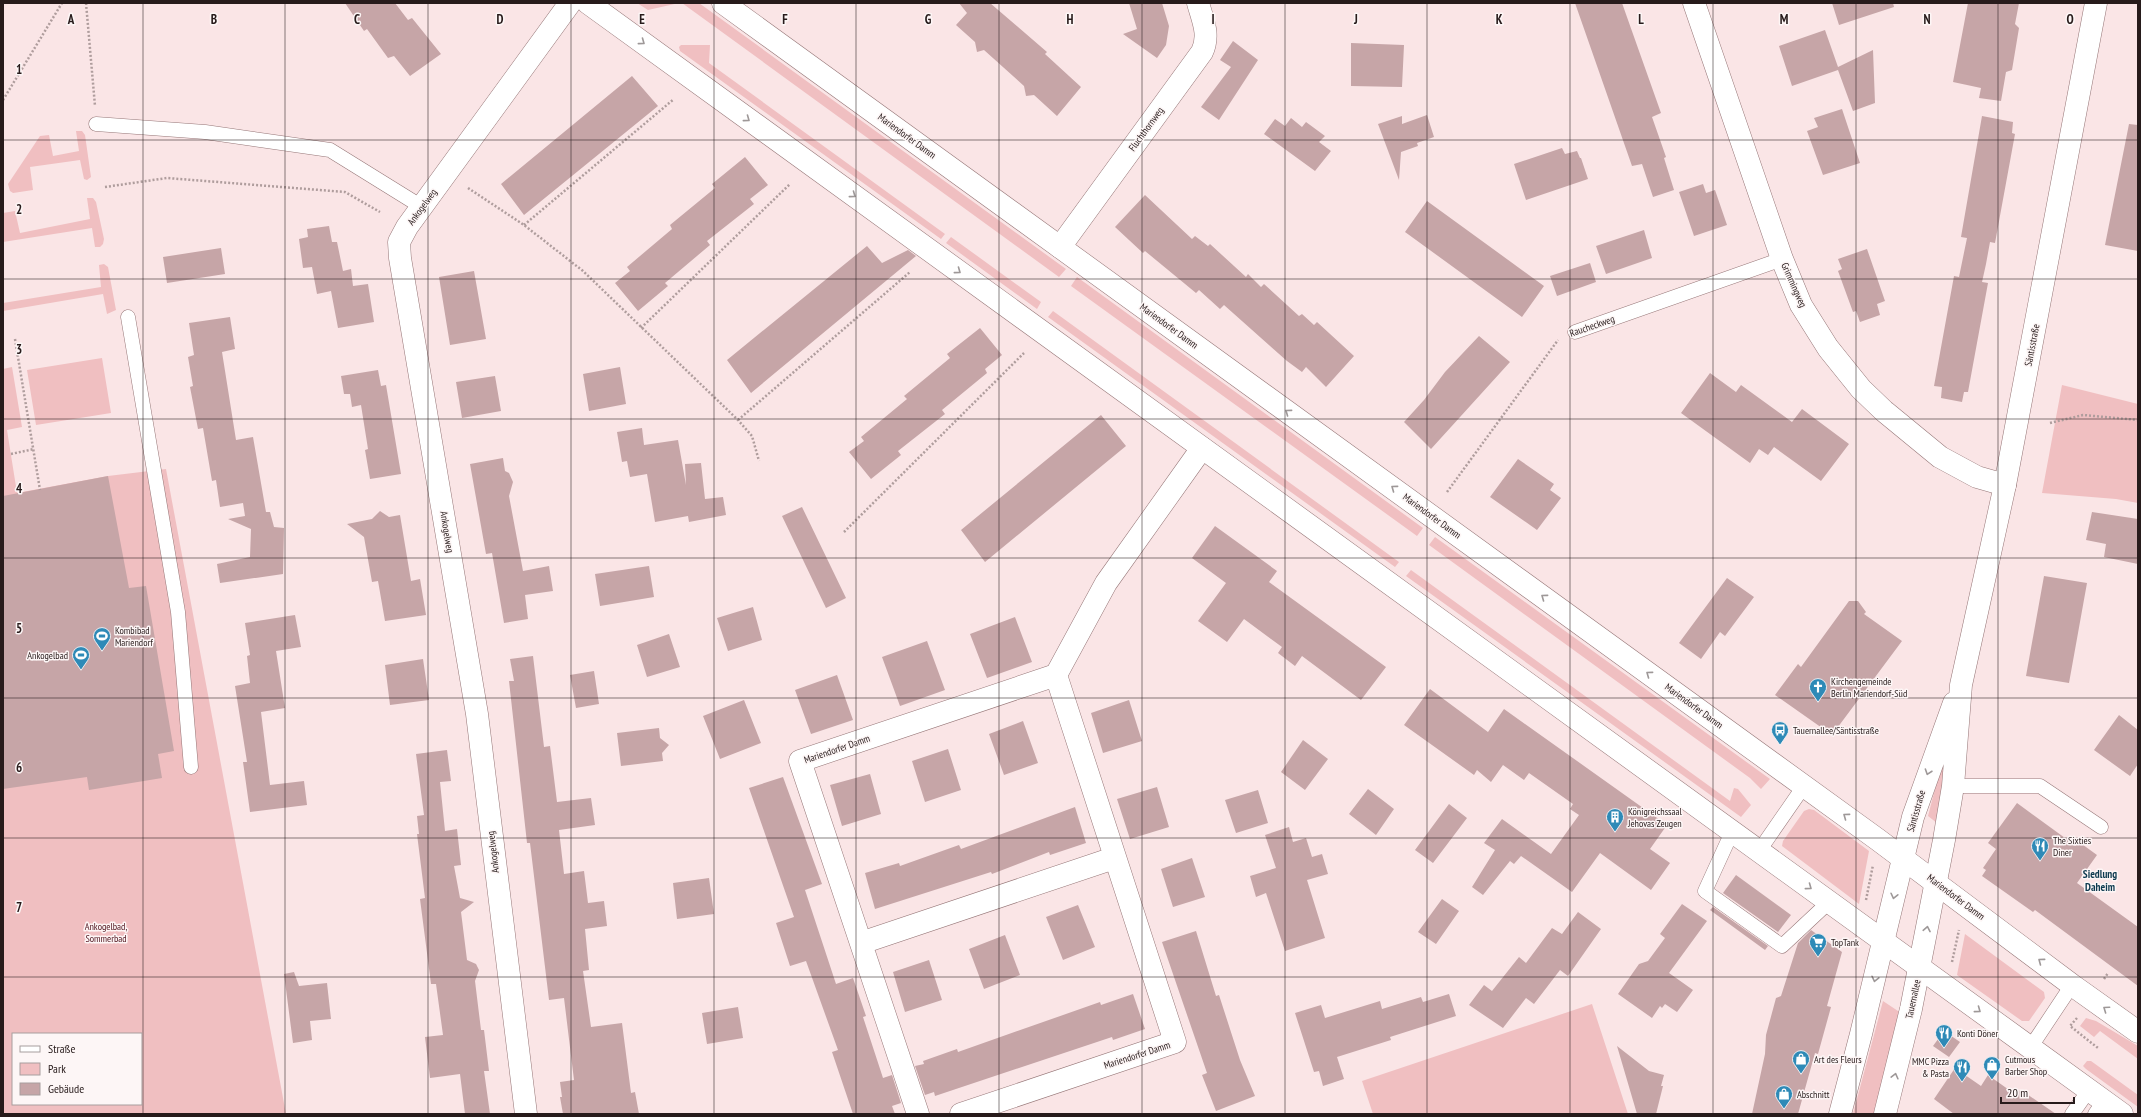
<svg xmlns="http://www.w3.org/2000/svg" width="2141" height="1117" font-family="'PT Sans Narrow',sans-serif">
<style>
.green{fill:#f0bfc1;fill-rule:evenodd}
.building{fill:#c6a5a7}
.lines{fill:none;stroke-linecap:round;stroke-linejoin:round}
.lane-casing{stroke:#967778;stroke-width:15}
.street-casing{stroke:#967778;stroke-width:23}
.secondary-casing{stroke:#967778;stroke-width:23}
.primary-casing{stroke:#967778;stroke-width:23}
.path{stroke:#af9d9d;stroke-width:2.5;stroke-dasharray:2 2;stroke-linecap:butt}
.lane{stroke:#fff;stroke-width:14}
.street{stroke:#fff;stroke-width:22}
.secondary{stroke:#fff;stroke-width:22}
.primary{stroke:#fff;stroke-width:22}
.oneway{stroke:#9e9898}
.grid{fill:none;stroke:#271b1b;stroke-width:1;stroke-opacity:0.55}
.labels{text-anchor:middle;dominant-baseline:central;stroke-width:3;stroke-linejoin:round;paint-order:stroke}
.street-label{font-size:10px;fill:#271b1b;stroke:#fdf6f6}
.poi-label{font-size:10px;fill:#271b1b;stroke:#fdf6f6;text-anchor:start}
.park-label{font-size:10px;fill:#4f131d;stroke:#fdf6f6}
.neighbourhood-label{font-size:11px;font-weight:bold;fill:#0e3a4f;stroke:#fdf6f6}
.grid-label{font-size:13px;text-anchor:middle;font-weight:bold;fill:#271b1b;stroke:#fdf6f6;stroke-width:3;stroke-linejoin:round;paint-order:stroke}
</style>
<rect width="100%" height="100%" fill="#fae5e6"/>
<path class="green" d="M637,3H679L648,10Z
M682,3H699L1066,269L1059,277Z
M681,45H710L709,63L945,234L941,239L680,51L679,47Z
M76,131H82L85,135L91,177L87,180L84,179L80,160L30,167L33,190L13,193L10,191L8,184L40,136L49,135L53,156L79,151Z
M87,198H93L96,202L104,239L103,244L100,247H95L92,228L3,242V213L15,211L20,233L90,219Z
M951,237L1041,302L1037,309L946,243Z
M104,264L108,267L116,310L107,314L103,294L3,311V303L101,287L99,265Z
M1077,277L1423,528L1417,536L1071,286Z
M1053,311L1399,562L1395,567L1048,317Z
M102,358L111,413L36,425L27,370Z
M12,367L22,427L7,430L17,493L108,476L166,469L286,1114H3V369ZM13,1034H141V1104H13Z
M2062,385L2138,404V503L2116,499L2042,493Z
M1435,537L1770,779L1761,789L1750,778L1429,545Z
M1411,570L1730,801L1734,788L1738,789L1751,805L1741,817L1406,576Z
M1948,757L1937,823L1928,816L1943,758Z
M1809,809L1814,810L1869,851L1859,904L1782,846L1783,841L1804,811Z
M1965,934L2044,992L2045,998L2029,1021H2022L1957,975Z
M1883,1001L1901,1013L1875,1114H1853Z
M1592,1004L1628,1114H1373L1362,1081Z
M2086,1018L2096,1021L2138,1046V1059L2100,1031L2094,1037L2080,1026Z
M2087,1061H2091L2138,1095V1107L2086,1069L2083,1066Z"/>
<path class="building" d="M345,3H395L408,20L412,18L441,54L410,76L394,56L388,58L367,29L364,31Z
M959,3H990L1047,52L1045,54L1081,87L1057,116L1034,95L1026,96L1024,86L984,50L977,52L975,42L956,25L967,13Z
M1129,3H1162L1169,26L1166,45L1157,58L1123,34L1137,29Z
M1575,3H1622L1661,113L1652,117L1666,157L1664,158L1674,190L1653,197L1642,164L1632,166Z
M1832,3H1893L1894,7L1839,25Z
M1968,3H2019L2015,24L2019,28L2012,70L2006,72L2001,101L1979,98L1981,88L1953,82Z
M1825,30L1838,67L1873,50L1875,103L1853,111L1838,70L1792,86L1779,46Z
M1233,41L1258,60L1219,120L1201,107L1231,67L1220,60Z
M1351,43L1404,45L1402,87L1351,86Z
M632,76L658,106L524,215L501,184Z
M1842,109L1860,163L1823,175L1807,131L1818,127L1814,118Z
M1427,115L1434,137L1417,143L1418,146L1401,152L1399,180L1378,124L1402,116V124Z
M1982,116L2013,122L2012,133L2015,134L1995,243L1990,242L1986,264L1982,282L1988,283L1968,392H1964L1962,402L1941,398L1942,387L1934,386L1954,276L1959,277L1967,238L1961,237Z
M1291,118L1302,127L1306,122L1325,136L1319,142L1331,151L1315,171L1264,134L1275,119L1285,126Z
M2129,124L2138,125V251L2105,245Z
M1562,148L1565,154L1577,151L1580,158H1581L1588,179L1526,200L1514,164Z
M745,157L768,185L750,199L754,204L707,241L710,245L665,283L668,286L638,311L615,283L630,271L627,267L672,229L670,225L715,188L712,184Z
M1703,184L1706,193L1715,190L1727,225L1694,236L1679,192Z
M1145,195L1192,239L1195,236L1208,246L1210,244L1246,277L1248,274L1261,287L1264,284L1299,316L1302,314L1314,325L1317,322L1354,356L1326,387L1306,367L1302,372L1287,361L1224,305L1220,309L1199,290L1196,293L1145,251L1143,253L1115,227Z
M1427,201L1544,286L1522,317L1405,232Z
M329,226L332,242H337L343,271L351,269L353,286L368,284L374,322L338,328L331,291L317,294L312,267L303,268L299,239L308,237L307,229Z
M1644,230L1652,258L1606,274L1596,246Z
M867,246L882,263L908,250L916,256L751,393L727,360Z
M221,248L225,274L167,283L163,257Z
M1867,249L1885,301L1877,304L1880,315L1860,322L1856,311L1853,312L1838,271L1842,269L1838,259Z
M1590,263L1596,282L1557,296L1550,276Z
M474,271L486,339L450,345L439,277Z
M230,317L235,349L222,352L236,440L253,437L266,512H270L274,527L284,528L283,574L220,583L217,564L250,557L251,529L228,519L245,516L243,503L220,507L216,480L212,481L203,428L198,429L190,387L193,386L188,357L194,355L189,323Z
M980,328L1002,355L985,369L987,373L942,410L945,414L898,451L901,455L871,479L849,452L864,441L861,437L907,399L904,396L950,358L947,354Z
M1479,336L1510,362L1431,449L1404,422L1424,400L1445,372Z
M620,367L626,404L589,411L583,374Z
M378,370L381,386L386,385L401,474L370,479L365,450L368,449L361,405L352,407L350,394H344L341,376Z
M1710,373L1736,392L1741,385L1792,422L1802,409L1849,444L1821,481L1774,447L1768,455L1759,449L1750,463L1681,413Z
M495,376L501,411L462,418L456,382Z
M1101,415L1126,446L985,562L961,530Z
M642,428L644,445L678,440L686,485L685,464L701,463L705,499L723,497L726,515L689,522L688,516L655,522L647,474L630,477L627,461L622,462L617,432Z
M503,458L505,471L509,473L513,482L509,496L523,571L549,566L553,591L525,595L528,619L504,623L492,553L486,554L470,464Z
M1518,459L1554,484L1550,490L1561,498L1537,530L1490,497Z
M108,476L129,588L146,586L174,751L158,754L162,778L89,790L87,777L3,789V496Z
M802,507L846,598L826,608L782,516Z
M380,511L389,517L400,515L411,581L420,579L426,615L385,621L378,581L372,582L364,537L347,524L372,519Z
M2092,512L2138,519V564L2104,557L2106,544L2086,540Z
M1215,526L1277,571L1269,582L1386,667L1361,700L1302,656L1295,666L1278,653L1282,647L1244,619L1227,642L1198,621L1226,583L1192,558Z
M649,566L654,597L600,606L595,574Z
M2044,576L2087,583L2069,683L2026,676Z
M1727,578L1754,597L1725,636L1720,632L1701,659L1679,643Z
M1849,601H1858L1866,612L1864,614L1902,641L1832,735L1775,695L1798,664L1801,667Z
M753,607L762,640L728,651L717,618Z
M295,615L301,647L276,651L285,708L261,712L270,785L304,781L307,805L250,812L243,762H247L235,686L250,683L247,656L250,655L245,623Z
M1015,617L1032,662L987,678L970,634Z
M669,634L680,667L647,677L637,645Z
M927,641L945,690L900,706L882,657Z
M533,656L544,747L550,746L557,802L591,798L595,825L559,830L564,874L584,871L588,903L604,901L607,926L585,929L589,970L583,971L591,1027L622,1023L631,1093L635,1092L639,1114H563L560,1097H562L560,1082L574,1080L564,998L549,1000L530,843H527L509,681H514L510,659Z
M423,659L429,700L390,705L385,665Z
M594,671L599,704L576,708L570,675Z
M837,675L853,720L811,734L795,690Z
M1430,689L1488,732L1504,709L1667,825L1650,849L1670,863L1651,890L1600,853L1572,892L1521,856L1514,864L1510,861L1483,895L1472,887L1495,850L1484,843L1502,819L1551,854L1579,815L1570,809L1573,804L1529,773L1524,780L1503,765L1491,782L1477,770L1474,775L1404,725Z
M744,700L761,743L720,759L703,716Z
M1129,700L1142,741L1103,753L1091,713Z
M2119,715L2138,730V764L2130,776L2094,750Z
M1023,721L1038,763L1004,775L989,734Z
M659,728L660,738L669,745L662,753L663,761L621,766L617,733Z
M1303,740L1328,759L1305,790L1281,772Z
M948,749L961,790L925,802L912,761Z
M447,750L451,781L440,782L445,831L457,829L461,865L454,866L460,898L474,902L461,912L467,960L476,964L479,970L475,981L481,1030H484L489,1071H484L490,1114H465L460,1074L430,1078L425,1037L443,1035L436,984H431L420,899L425,898L417,834H419L417,816L424,815L416,754Z
M870,774L881,814L842,826L830,785Z
M783,777L822,884L805,890L836,984L853,978L866,1016L863,1017L883,1078L892,1075L901,1103L892,1106L895,1114H853L832,1052L838,1050L806,961L790,966L776,923L794,917L749,788Z
M1157,787L1169,827L1130,839L1117,799Z
M1368,789L1394,809L1376,835L1349,814Z
M1258,790L1268,823L1236,833L1225,800Z
M2017,803L2076,846L2079,842L2097,855L2077,883L2138,927V986L2035,910L2033,912L1982,876L1986,870L1983,868L1996,849L1988,843Z
M1449,804L1467,818L1433,863L1415,850Z
M1075,807L1086,843L1050,855L1049,852L992,874L991,872L875,909L865,873L899,863L900,866L959,845L961,849Z
M1289,827L1293,842L1306,838L1312,857L1322,854L1328,874L1307,880L1325,938L1285,951L1266,893L1256,897L1250,876L1276,868L1265,835Z
M1192,858L1205,897L1173,907L1161,869Z
M1736,875L1791,915L1778,932L1723,893Z
M709,878L714,914L677,919L673,883Z
M1442,899L1459,911L1436,944L1418,932Z
M1682,904L1707,921L1669,973L1693,990L1677,1012L1665,1004L1662,1008L1660,1006L1652,1018L1618,994L1639,964L1648,961L1665,938L1660,934Z
M1078,905L1095,947L1063,960L1046,917Z
M1713,907L1768,946L1765,950L1710,910Z
M1578,912L1601,929L1568,976L1560,970L1534,1004L1526,998L1503,1028L1469,1005L1484,985L1492,991L1519,957L1526,963L1552,928L1562,934Z
M1811,930L1842,952L1827,1006L1831,1007L1818,1054L1815,1053L1798,1114H1752L1765,1054L1766,1035L1776,998L1781,996L1798,943Z
M1196,931L1216,996L1219,995L1240,1060L1255,1096L1216,1111L1202,1075L1207,1073L1162,942Z
M1005,935L1020,975L984,989L969,949Z
M929,960L942,1000L905,1012L893,972Z
M294,972L299,986L327,983L331,1019L310,1021L312,1040L293,1043L284,974Z
M1133,994L1145,1029L1113,1040L1112,1037L935,1096L934,1092L925,1095L915,1066L924,1064L923,1061L957,1049L958,1052L1100,1002L1101,1005Z
M1449,994L1456,1016L1390,1037L1391,1040L1337,1057L1344,1079L1323,1086L1319,1071L1314,1072L1295,1013L1321,1005L1325,1018L1380,1001L1382,1009L1421,997L1423,1002Z
M738,1007L743,1038L707,1044L702,1013Z
M1944,1031L1960,1042L1949,1057L1933,1046Z
M1617,1046L1649,1071L1664,1075L1661,1086H1663L1656,1114H1637Z
M1955,1068L1981,1086L1988,1075L2012,1092L2021,1090L2056,1114H1954L1934,1099Z"/>
<g class="lines">
<g class="lane-casing">
<path id="lane" d="M96,124L205,132L330,150L422,207
M128,317L178,612L191,767
M1575,332L1782,259
M1953,786H2040L2101,827
M1732,832L1705,891L1782,946L1829,902
M1759,851L1804,786
M2030,1048L2072,985
M2072,1114L2089,1090
M2095,1114L2104,1101"/>
</g>
<g class="street-casing">
<path id="street" d="M1694,3L1782,259L1801,305L1828,348L1861,389L1884,411L1940,457L1977,477L2005,485
M1060,247L1202,52C1210,35 1203,21 1198,3
M861,943L1114,858
M526,1114L477,714L400,258L399,242L407,227L570,3
M918,1114L800,761L1056,675L1106,583L1202,448
M961,1114L1175,1042L1056,675"/>
</g>
<g class="secondary-casing">
<path id="secondary" d="M1840,1114L1861,1034L1913,817L1954,703
M1885,1114L1911,1009L1944,840L1953,786L1961,685L2005,485L2096,3"/>
</g>
<g class="primary-casing">
<path id="primary" d="M588,3L2122,1114
M723,3L1877,839L2072,985L2138,1032"/>
</g>
<path class="path" d="M86,3L95,106
M3,100L62,3
M105,187L167,178L345,192L380,212
M468,188L524,225L583,271L738,420L752,436L759,461
M524,225L674,99
M641,328L790,184
M15,339L40,490
M738,420L910,272
M2050,423L2083,415L2138,420
M11,454L34,449
M1447,492L1558,340
M844,532L1024,353
M1866,900L1873,865
M1952,962L1959,930
M2104,979L2108,973
M2077,1018L2070,1026L2098,1048"/>
<use href="#lane" class="lane"/>
<use href="#street" class="street"/>
<use href="#secondary" class="secondary"/>
<use href="#primary" class="primary"/>
</g>
<defs><path id="oneway-chevron" d="M-2-3.5L2.5 0L-2 3.5" fill="none" stroke-width="1.6" stroke-linecap="round" stroke-linejoin="round"/></defs>
<g class="oneway">
<use href="#oneway-chevron" transform="translate(642 42) rotate(36)"/>
<use href="#oneway-chevron" transform="translate(747 119) rotate(36)"/>
<use href="#oneway-chevron" transform="translate(853 195) rotate(36)"/>
<use href="#oneway-chevron" transform="translate(958 271) rotate(36)"/>
<use href="#oneway-chevron" transform="translate(1288 412) rotate(-144)"/>
<use href="#oneway-chevron" transform="translate(1394 488) rotate(-144)"/>
<use href="#oneway-chevron" transform="translate(1544 597) rotate(-144)"/>
<use href="#oneway-chevron" transform="translate(1649 674) rotate(-144)"/>
<use href="#oneway-chevron" transform="translate(1928 772) rotate(109)"/>
<use href="#oneway-chevron" transform="translate(1846 816) rotate(-144)"/>
<use href="#oneway-chevron" transform="translate(1809 887) rotate(36)"/>
<use href="#oneway-chevron" transform="translate(1894 896) rotate(103)"/>
<use href="#oneway-chevron" transform="translate(1927 929) rotate(-79)"/>
<use href="#oneway-chevron" transform="translate(2041 961) rotate(-143)"/>
<use href="#oneway-chevron" transform="translate(1875 979) rotate(103)"/>
<use href="#oneway-chevron" transform="translate(2106 1009) rotate(-145)"/>
<use href="#oneway-chevron" transform="translate(1978 1010) rotate(36)"/>
<use href="#oneway-chevron" transform="translate(1895 1076) rotate(-76)"/>
</g>
<path class="grid" d="M143,3V1114M285,3V1114M428,3V1114M571,3V1114M714,3V1114M856,3V1114M999,3V1114M1142,3V1114M1285,3V1114M1427,3V1114M1570,3V1114M1713,3V1114M1856,3V1114M1998,3V1114M3,140H2138M3,279H2138M3,419H2138M3,558H2138M3,698H2138M3,838H2138M3,977H2138"/>
<defs>
<g id="stadium-pin" transform="scale(0.9)"><path d="M0 17L-7.5 6A9.5 9.5 0 1 1 7.5 6Z" fill="#2e8ab7" stroke="#fdf6f6"/><path d="M0-5a6.5 5 0 1 0 0 10a6.5 5 0 1 0 0-10ZM-3.5-1.8h7v3.6h-7Z" fill="#fff"/></g>
<g id="church-pin" transform="scale(0.9)"><path d="M0 17L-7.5 6A9.5 9.5 0 1 1 7.5 6Z" fill="#2e8ab7" stroke="#fdf6f6"/><path d="M-1.2-6h2.4v3.5h3.3v2.4h-3.3V6h-2.4V-.1h-3.3v-2.4h3.3Z" fill="#fff"/></g>
<g id="bus-pin" transform="scale(0.9)"><path d="M0 17L-7.5 6A9.5 9.5 0 1 1 7.5 6Z" fill="#2e8ab7" stroke="#fdf6f6"/><path d="M-5-6H5V4H4V6H2V4H-2V6H-4V4H-5ZM-3.5-4V0h7V-4ZM-3.5 1.2v1.5H-2V1.2ZM2 1.2v1.5H3.5V1.2Z" fill="#fff"/></g>
<g id="building-pin" transform="scale(0.9)"><path d="M0 17L-7.5 6A9.5 9.5 0 1 1 7.5 6Z" fill="#2e8ab7" stroke="#fdf6f6"/><path d="M-4-6H4V6H1V3H-1V6H-4ZM-2.5-4.3h1.7v1.8h-1.7ZM.8-4.3h1.7v1.8H.8ZM-2.5-1h1.7V.8h-1.7ZM.8-1h1.7V.8H.8Z" fill="#fff"/></g>
<g id="restaurant-pin" transform="scale(0.9)"><path d="M0 17L-7.5 6A9.5 9.5 0 1 1 7.5 6Z" fill="#2e8ab7" stroke="#fdf6f6"/><path d="M-5-6h1v4h1v-4h1v4h1v-4h1v5L-1.5 .5V6h-2V.5L-5-1ZM5-6V6H3V1.5H1.5Q1.5-4 5-6Z" fill="#fff"/></g>
<g id="supermarket-pin" transform="scale(0.9)"><path d="M0 17L-7.5 6A9.5 9.5 0 1 1 7.5 6Z" fill="#2e8ab7" stroke="#fdf6f6"/><path d="M-6-5.5h2.5l.6 2H6L4.5 2H-2.5L-4.4-4H-6ZM-1.5 3.2a1.3 1.3 0 1 0 .1 0ZM3 3.2a1.3 1.3 0 1 0 .1 0Z" fill="#fff"/></g>
<g id="shop-pin" transform="scale(0.9)"><path d="M0 17L-7.5 6A9.5 9.5 0 1 1 7.5 6Z" fill="#2e8ab7" stroke="#fdf6f6"/><path d="M-5-2.5h2.3a2.7 3.5 0 0 1 5.4 0H5L5.5 6h-11ZM-1.5-2.5h3a1.5 2.3 0 0 0-3 0Z" fill="#fff"/></g>
</defs>
<g fill-rule="evenodd">
<use href="#stadium-pin" x="102" y="636"/>
<use href="#stadium-pin" x="81" y="655"/>
<use href="#church-pin" x="1818" y="687"/>
<use href="#bus-pin" x="1780" y="730"/>
<use href="#building-pin" x="1615" y="817"/>
<use href="#restaurant-pin" x="2040" y="846"/>
<use href="#supermarket-pin" x="1818" y="942"/>
<use href="#restaurant-pin" x="1944" y="1033"/>
<use href="#shop-pin" x="1801" y="1059"/>
<use href="#shop-pin" x="1992" y="1065"/>
<use href="#restaurant-pin" x="1962" y="1067"/>
<use href="#shop-pin" x="1784" y="1094"/>
</g>
<g class="labels">
<g class="street-label">
<text transform="translate(1146 129) rotate(-54)">Fluchthornweg</text>
<text transform="translate(907 136) rotate(36)">Mariendorfer Damm</text>
<text transform="translate(422 207) rotate(-54)">Ankogelweg</text>
<text transform="translate(1794 285) rotate(66)">Grimmingweg</text>
<text transform="translate(1169 326) rotate(36)">Mariendorfer Damm</text>
<text transform="translate(1592 326) rotate(-19)">Raucheckweg</text>
<text transform="translate(2032 345) rotate(-79)">Säntisstraße</text>
<text transform="translate(1432 516) rotate(36)">Mariendorfer Damm</text>
<text transform="translate(447 532) rotate(81)">Ankogelweg</text>
<text transform="translate(1694 706) rotate(36)">Mariendorfer Damm</text>
<text transform="translate(837 749) rotate(-19)">Mariendorfer Damm</text>
<text transform="translate(1916 811) rotate(-74)">Säntisstraße</text>
<text transform="translate(493 852) rotate(-97)">Ankogelweg</text>
<text transform="translate(1956 897) rotate(37)">Mariendorfer Damm</text>
<text transform="translate(1913 999) rotate(-78)">Tauernallee</text>
<text transform="translate(1137 1055) rotate(-18)">Mariendorfer Damm</text>
</g>
<g class="poi-label">
<text x="115" y="630">Kombibad<tspan x="115" dy="12">Mariendorf</tspan></text>
<text x="68" y="655" text-anchor="end">Ankogelbad</text>
<text x="1831" y="681">Kirchengemeinde<tspan x="1831" dy="12">Berlin Mariendorf-Süd</tspan></text>
<text x="1793" y="730">Tauernallee/Säntisstraße</text>
<text x="1628" y="811">Königreichssaal<tspan x="1628" dy="12">Jehovas Zeugen</tspan></text>
<text x="2053" y="840">The Sixties<tspan x="2053" dy="12">Diner</tspan></text>
<text x="1831" y="942">TopTank</text>
<text x="1957" y="1033">Konti Döner</text>
<text x="1814" y="1059">Art des Fleurs</text>
<text x="2005" y="1059">Cutmous<tspan x="2005" dy="12">Barber Shop</tspan></text>
<text x="1949" y="1061" text-anchor="end">MMC Pizza<tspan x="1949" dy="12">&amp; Pasta</tspan></text>
<text x="1797" y="1094">Abschnitt</text>
</g>
<g class="park-label">
<text x="106" y="926">Ankogelbad,<tspan x="106" dy="12">Sommerbad</tspan></text>
</g>
<g class="neighbourhood-label">
<text x="2100" y="874">Siedlung<tspan x="2100" dy="13">Daheim</tspan></text>
</g>
</g>
<g class="grid-label">
<text x="71" y="24">A</text>
<text x="214" y="24">B</text>
<text x="357" y="24">C</text>
<text x="500" y="24">D</text>
<text x="642" y="24">E</text>
<text x="785" y="24">F</text>
<text x="928" y="24">G</text>
<text x="1070" y="24">H</text>
<text x="1213" y="24">I</text>
<text x="1356" y="24">J</text>
<text x="1499" y="24">K</text>
<text x="1641" y="24">L</text>
<text x="1784" y="24">M</text>
<text x="1927" y="24">N</text>
<text x="2070" y="24">O</text>
<text x="19" y="74">1</text>
<text x="19" y="214">2</text>
<text x="19" y="354">3</text>
<text x="19" y="493">4</text>
<text x="19" y="633">5</text>
<text x="19" y="772">6</text>
<text x="19" y="912">7</text>
</g>
<rect width="2141" height="1117" fill="none" stroke="#271b1b" stroke-width="8"/>
<rect x="12" y="1033" width="130" height="72" fill="#fdf6f6" stroke="#a79e9e"/>
<rect x="20" y="1046" width="20" height="6" fill="#ffffff" stroke="#a79e9e"/>
<text x="48" y="1053" font-size="12" fill="#271b1b">Straße</text>
<rect x="20" y="1063" width="20" height="12" fill="#f0bfc1" stroke="#a79e9e"/>
<text x="48" y="1073" font-size="12" fill="#271b1b">Park</text>
<rect x="20" y="1083" width="20" height="12" fill="#c6a5a7" stroke="#a79e9e"/>
<text x="48" y="1093" font-size="12" fill="#271b1b">Gebäude</text>
<path d="M2001 1097v6h73v-6" fill="none" stroke="#271b1b" stroke-width="2"/>
<text x="2007" y="1097" font-size="12" fill="#271b1b" stroke="#fdf6f6" stroke-width="3" paint-order="stroke">20 m</text>
</svg>
